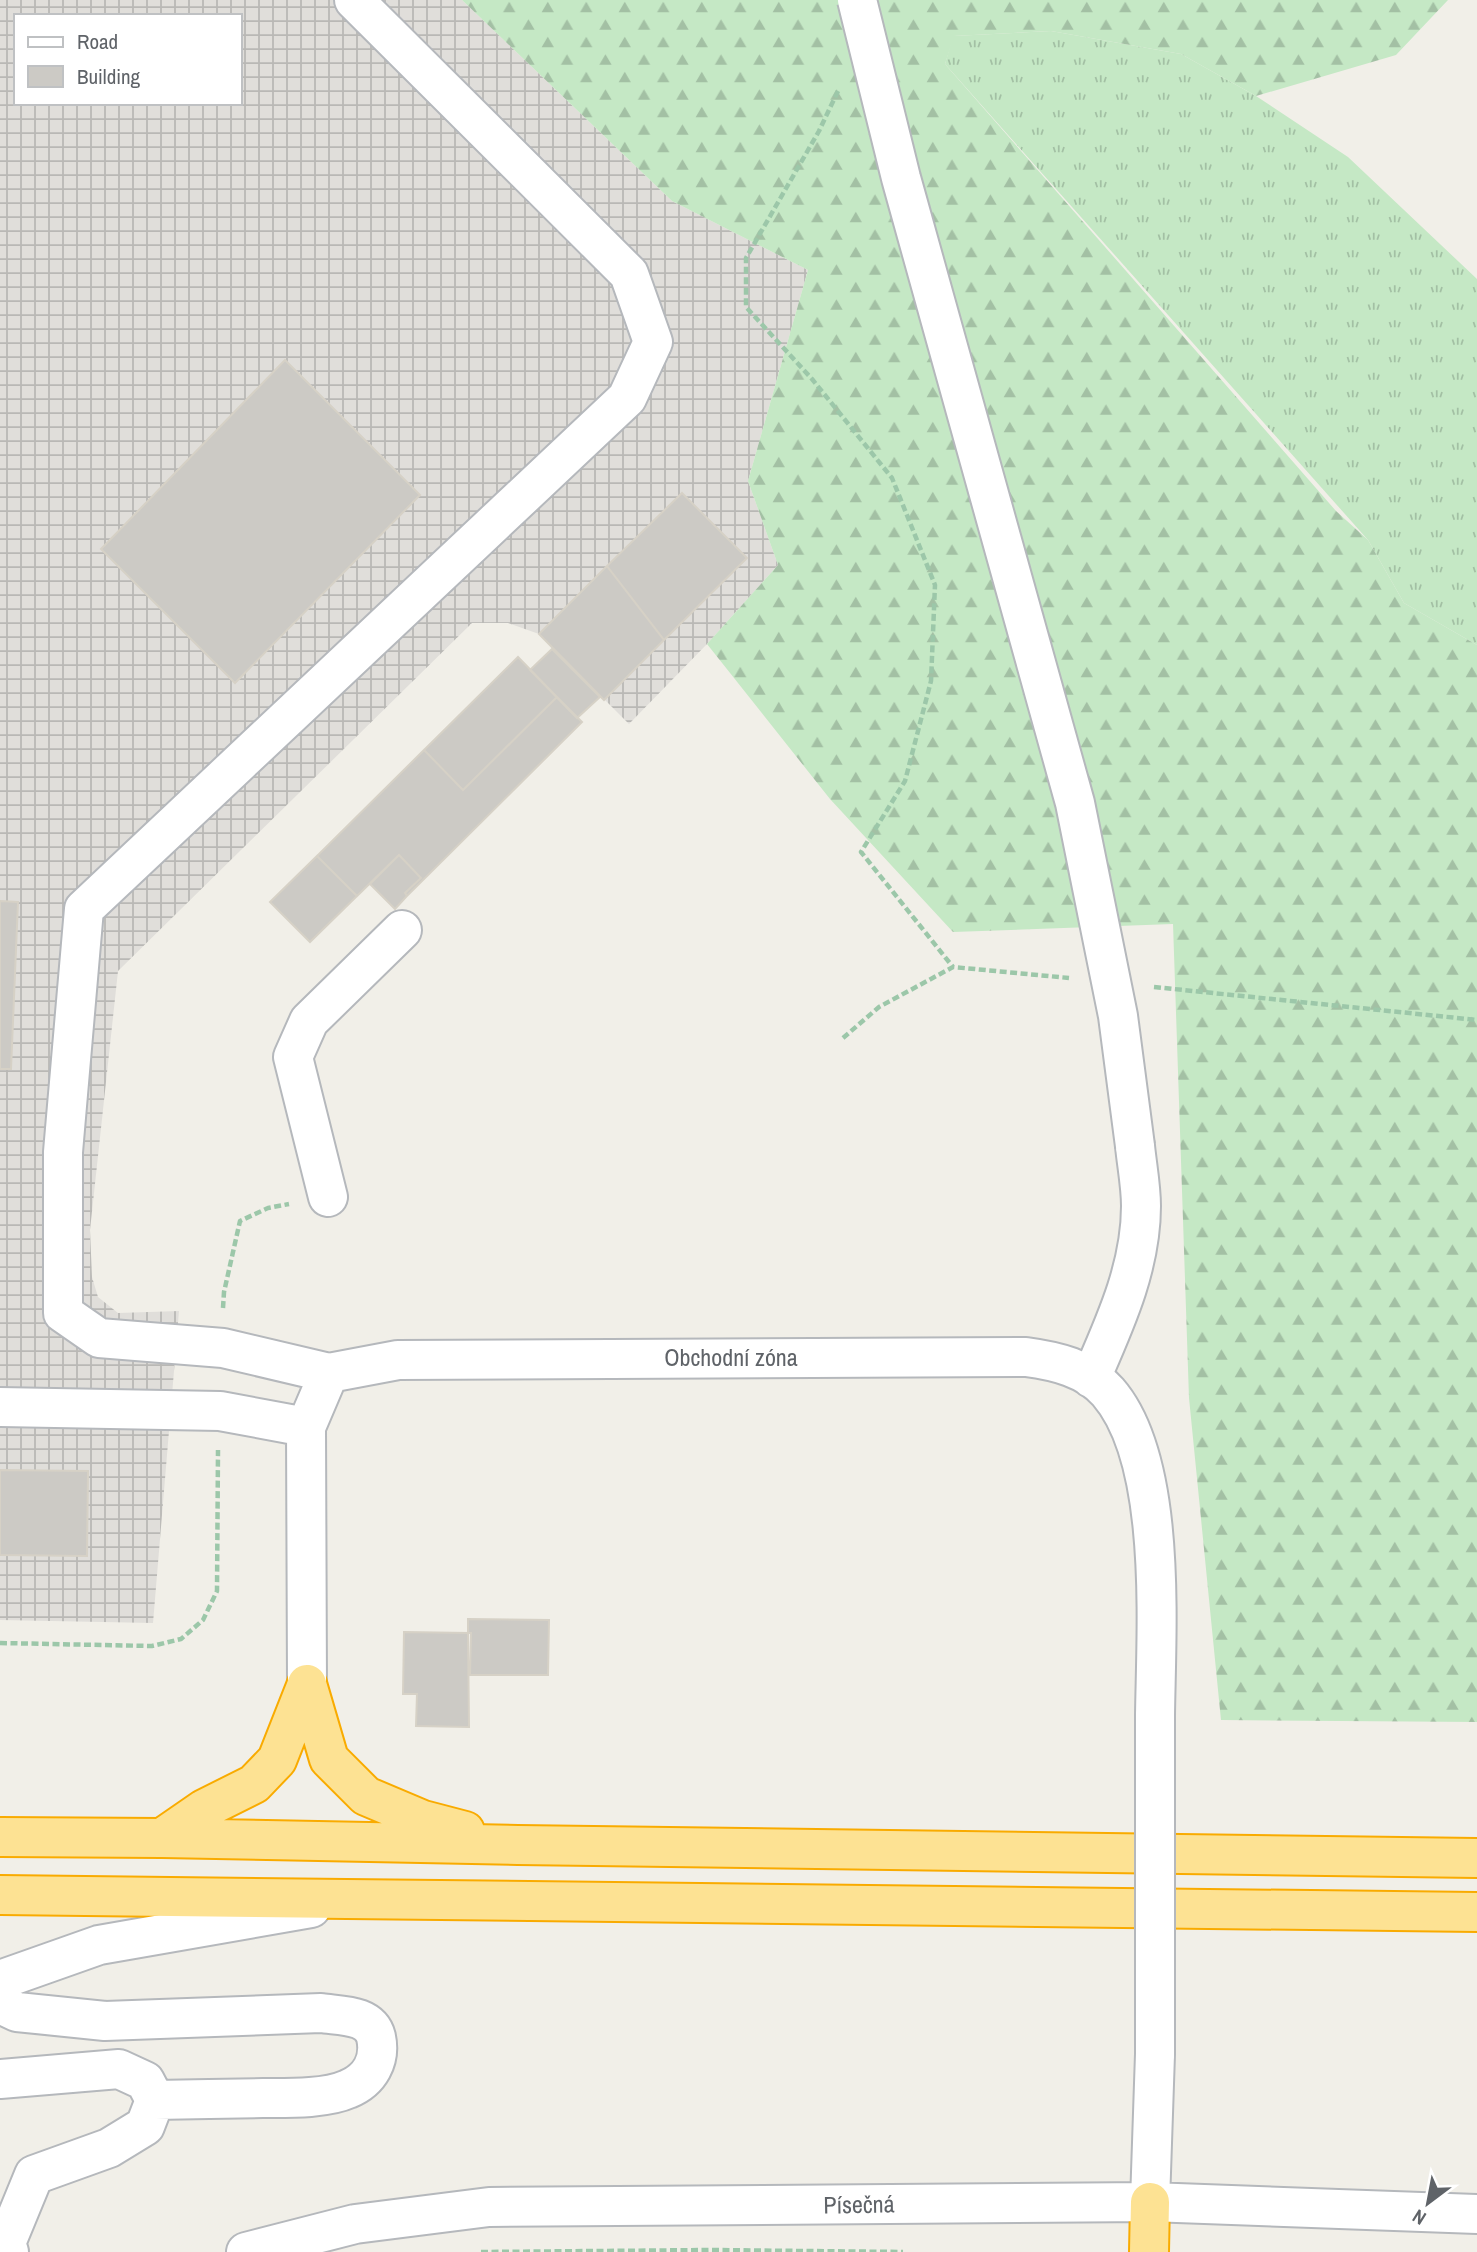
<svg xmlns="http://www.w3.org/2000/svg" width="1477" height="2252" font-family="'Archivo Narrow',sans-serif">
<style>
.industrial{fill:url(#industrial-grid);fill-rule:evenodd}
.grass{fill:url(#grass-tufts)}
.forest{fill:url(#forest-firs)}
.building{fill:#cccac5;stroke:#d6d1c6;stroke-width:2}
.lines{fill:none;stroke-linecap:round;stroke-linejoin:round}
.minor-casing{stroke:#b5b8bc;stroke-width:42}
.highway-casing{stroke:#f9ab00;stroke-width:42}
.path{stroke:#9cc7a9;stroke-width:4.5;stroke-dasharray:7 3.5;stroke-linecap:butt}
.minor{stroke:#fff;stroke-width:38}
.highway{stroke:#fde293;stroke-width:38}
.minor-bridge-casing{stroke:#b5b8bc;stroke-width:42;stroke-linecap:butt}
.minor-bridge{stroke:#fff;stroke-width:38}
.labels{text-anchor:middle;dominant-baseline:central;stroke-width:5;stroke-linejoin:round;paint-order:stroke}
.street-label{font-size:24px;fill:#5f6368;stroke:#fff}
</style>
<defs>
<pattern id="industrial-grid" width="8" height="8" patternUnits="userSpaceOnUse" patternTransform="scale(1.75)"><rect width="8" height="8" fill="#e0deda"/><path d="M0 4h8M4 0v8" fill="none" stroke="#b9b8b5"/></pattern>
<pattern id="grass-tufts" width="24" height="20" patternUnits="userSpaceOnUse" patternTransform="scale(1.75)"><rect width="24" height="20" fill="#c5e8c5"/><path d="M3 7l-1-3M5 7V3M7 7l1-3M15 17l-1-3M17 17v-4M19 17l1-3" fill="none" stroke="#a3c0a4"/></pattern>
<pattern id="forest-firs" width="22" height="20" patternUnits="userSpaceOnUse" patternTransform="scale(1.75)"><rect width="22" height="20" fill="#c5e8c5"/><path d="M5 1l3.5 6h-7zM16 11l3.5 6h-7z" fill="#a3c0a4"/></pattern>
</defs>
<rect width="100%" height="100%" fill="#f1efe8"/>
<path class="industrial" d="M0,0H462L672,201L808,270L748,481L778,565L707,644L629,724L539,634L508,623H472L118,971L90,1230L92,1277L98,1297L118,1313L179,1311L153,1623L0,1620ZM16,16H240V103H16Z"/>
<path class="grass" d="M1051,31L1181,54L1256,96L1348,157L1477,279V645L1404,603L1368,540L945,64L953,36Z"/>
<path class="forest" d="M462,0H1448L1396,55L1256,96L1181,54L1051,31L954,36L945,64L1336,511L1368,540L1404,603L1477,645V1722L1221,1720L1189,1398L1173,924L953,932L830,799L707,644L778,565L748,481L808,270L672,201Z"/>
<path class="building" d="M285,360L420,495L235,683L101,549Z
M682,493L747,558L664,640L607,566Z
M607,566L664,640L604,700L539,634Z
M552,649L600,697L577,718L530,670Z
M518,657L557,697L463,790L424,750Z
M557,697L582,722L407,896L405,893L421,878L399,855L357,896L317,856L424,750L463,790Z
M399,855L421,878L405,893L407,896L395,909L370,884Z
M317,856L357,896L310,942L270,902Z
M0,901L18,902L11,1069H0Z
M0,1470L88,1471L87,1556L0,1555Z
M468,1619L549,1620L548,1675H470L471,1633H468Z
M404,1632L468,1633L469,1727L416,1726L417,1694H403Z"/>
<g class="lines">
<g class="minor-casing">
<path id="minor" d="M328,1197L293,1057L309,1021L402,930
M329,1373L223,1348L99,1338L63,1313V1152L84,909L627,398L653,342L629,274L354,0
M1091,1378C1115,1323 1141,1267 1141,1206C1141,1186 1137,1166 1135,1146
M0,1407L220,1411L306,1427
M307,1684L306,1427L329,1373L398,1360L1026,1357C1056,1361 1087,1368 1108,1392C1168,1461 1156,1629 1155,1716
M0,1980L99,1945L311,1908
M0,2004L17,2012L105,2021L321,2013C341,2016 370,2014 376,2037C381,2060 370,2080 348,2089C326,2099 288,2098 263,2098C227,2099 191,2099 155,2100
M0,2079L119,2069L145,2081L155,2100L145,2126L109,2148L34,2175L6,2243L9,2252
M1150,2202L1155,2054
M246,2252L355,2224L489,2207L1150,2202L1477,2214"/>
</g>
<g class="highway-casing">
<path id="highway" d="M307,1684L329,1759L366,1796L423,1820L465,1831
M0,1837L162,1838L518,1845L1477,1858
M162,1838L204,1809L254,1784L277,1760L307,1684
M0,1895L1477,1912
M1149,2252L1150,2202"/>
</g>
<path class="path" d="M838,91L819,131L746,258V307L812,379L892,478L935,585L931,681L905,781L861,852L953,967
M1154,987L1477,1020
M843,1038L879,1007L953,967L1069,978
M223,1308L224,1292L240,1221L268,1208L289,1204
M0,1643L152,1646L181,1639L203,1620L217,1591L218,1450
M481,2252L711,2250L903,2252"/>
<use href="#minor" class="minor"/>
<use href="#highway" class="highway"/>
<g class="minor-bridge-casing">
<path id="minor-bridge" d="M857,0L901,178L1075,803L1118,1016L1135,1146
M1155,2054V1716"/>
</g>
<use href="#minor-bridge" class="minor-bridge"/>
</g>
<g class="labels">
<g class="street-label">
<text x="731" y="1357">Obchodní zóna</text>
<text transform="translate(859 2204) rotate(-1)">Písečná</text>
</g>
</g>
<rect x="14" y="14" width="228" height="91" fill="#ffffff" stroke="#bfc1c3" stroke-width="2"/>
<rect x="28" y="37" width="35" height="10" fill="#ffffff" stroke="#bfc1c3" stroke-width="2"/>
<text x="77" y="49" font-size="21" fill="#5f6368">Road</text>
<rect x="28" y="66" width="35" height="21" fill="#cccac5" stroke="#bfc1c3" stroke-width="2"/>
<text x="77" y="84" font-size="21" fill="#5f6368">Building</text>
<g transform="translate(1428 2203) rotate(212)" stroke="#ffffff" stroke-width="5" paint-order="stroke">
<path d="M0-5L12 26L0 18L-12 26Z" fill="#5f6368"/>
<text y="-10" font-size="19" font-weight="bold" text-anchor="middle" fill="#5f6368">N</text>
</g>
</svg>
